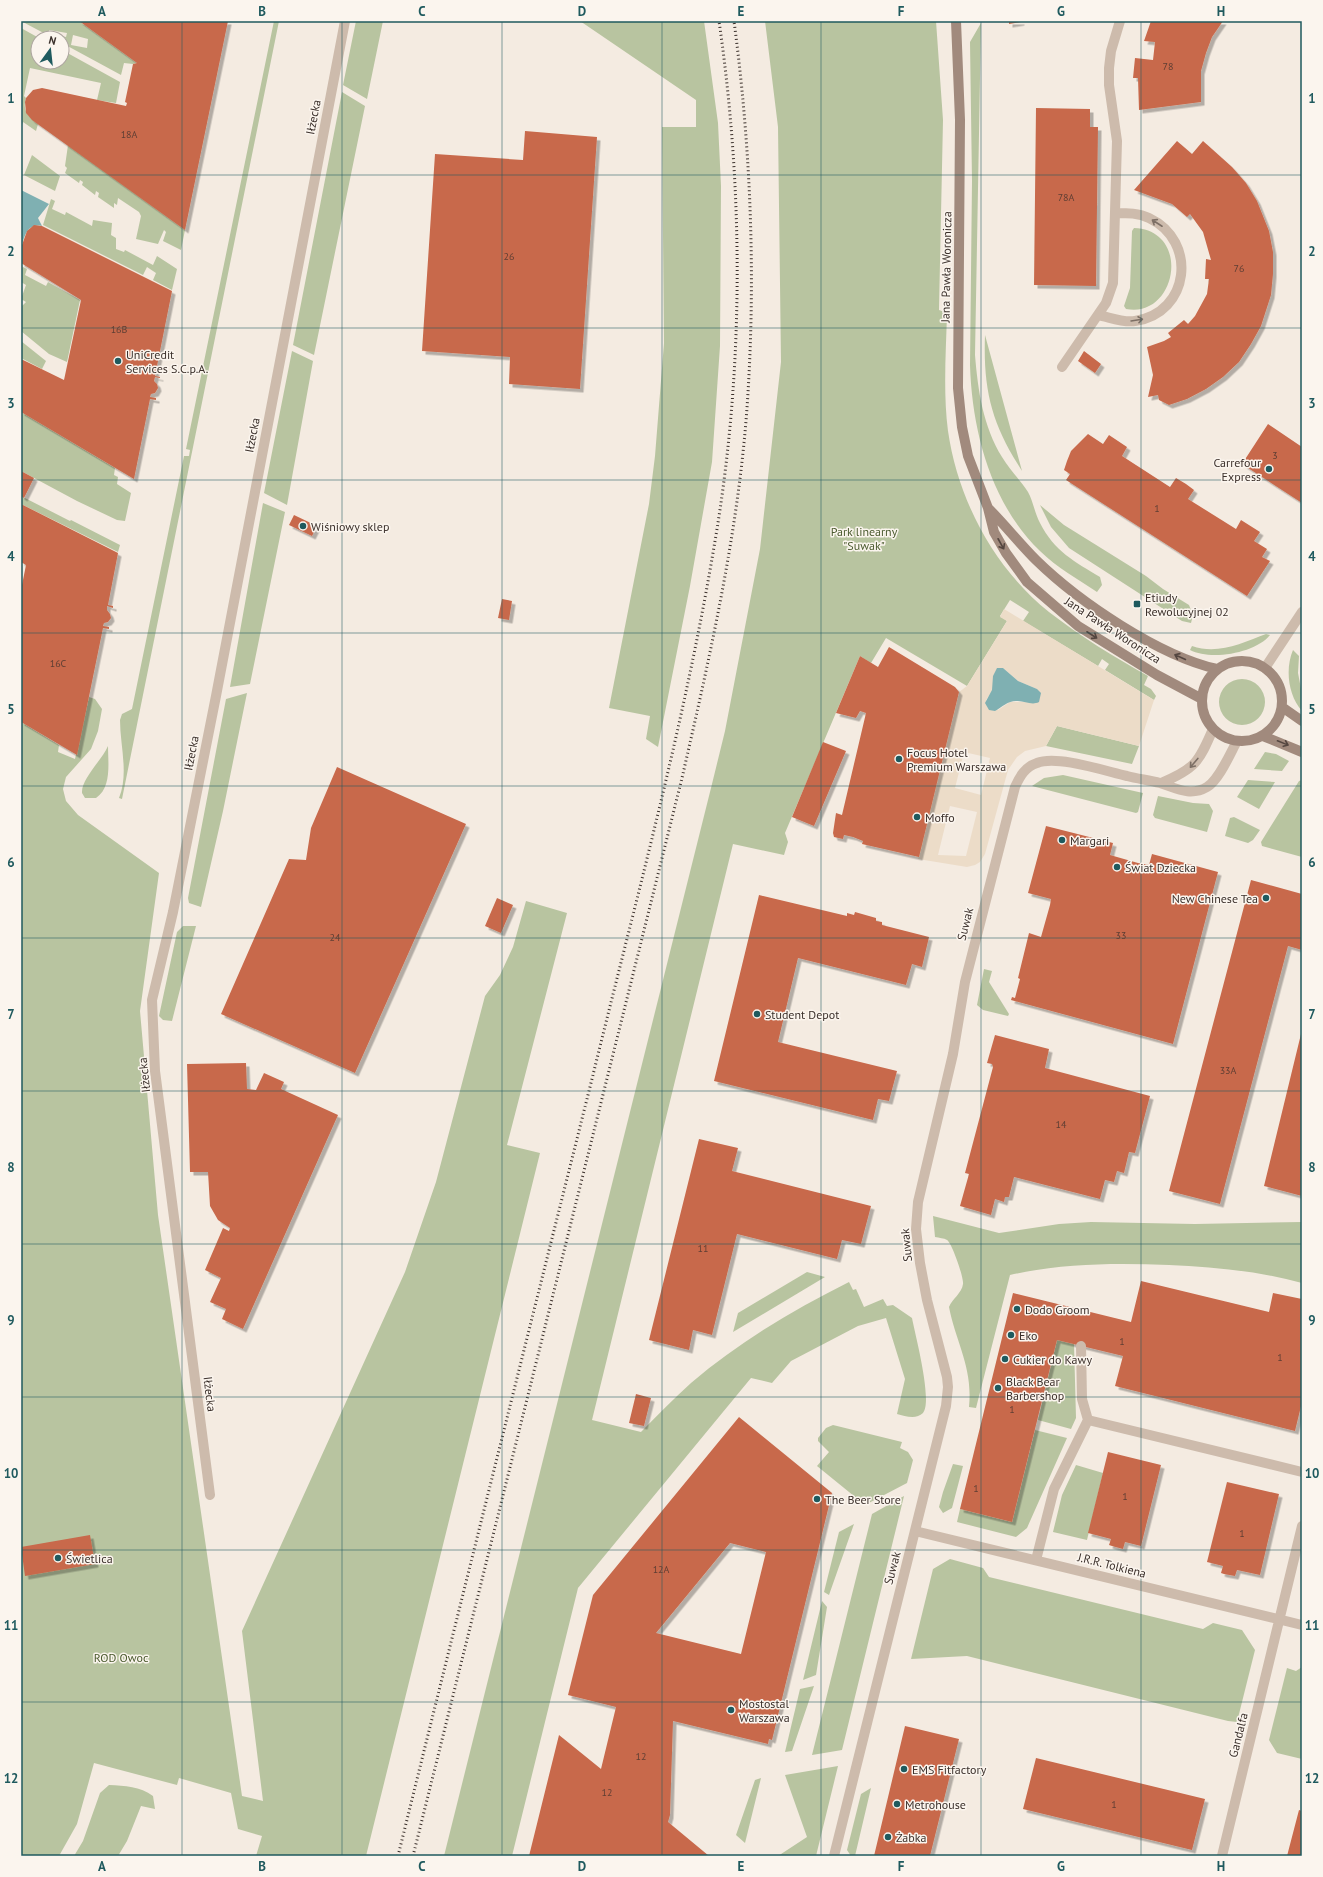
<svg xmlns="http://www.w3.org/2000/svg" width="1323" height="1877" font-family="'PT Sans',sans-serif">
<style>
.green{fill:#b8c4a0;fill-rule:evenodd}
.plaza{fill:#ecdcc8;fill-rule:evenodd}
.water{fill:#7fb0b2}
.building{fill:#c8694b;fill-rule:evenodd;filter:url(#shadow)}
.lines{fill:none;stroke-linecap:round;stroke-linejoin:round}
.street{stroke:#cdbbac;stroke-width:10}
.secondary{stroke:#a18a7d;stroke-width:10}
.rail{stroke:#3b302b;stroke-width:3;stroke-dasharray:1 3;stroke-linecap:butt}
.oneway{stroke:#7d6f65}
.oneway2{stroke:#544640}
.grid{fill:none;stroke:#1f5a5e;stroke-width:1;stroke-opacity:0.55}
.poi-dot{fill:#1f5a5e;stroke:#fbf5ee;stroke-width:1.5}
.labels{text-anchor:middle;dominant-baseline:central;stroke-width:3;stroke-linejoin:round;paint-order:stroke}
.number-label{font-size:10px;fill:#5e3e33}
.street-label{font-size:12px;fill:#3b302b;stroke:#fbf5ee}
.poi-label{font-size:12px;fill:#3b302b;stroke:#fbf5ee;text-anchor:start}
.park-label{font-size:12px;fill:#4a5a2e;stroke:#fbf5ee}
.neatline{fill:none;stroke:#1f5a5e;stroke-width:1.5}
.grid-label{font-size:13px;text-anchor:middle;font-weight:bold;fill:#1f5a5e}
</style>
<defs>
<filter id="shadow"><feDropShadow dx="3.5" dy="3.5" stdDeviation="0" flood-color="#0004"/></filter>
</defs>
<rect width="100%" height="100%" fill="#f4ebe1"/>
<path class="green" d="M21,21H79L137,63L133,64L124,63L121,75L62,43V38H53ZM49,30L67,33L66,37L49,33ZM73,35L88,39L87,48L71,45Z
M274,21H279L122,799L119,798C129,774 120,745 120,720L122,714L132,709L184,456H189L190,450L186,449Z
M356,21H383L367,99L343,85Z
M580,21H704L718,123L721,186L720,346L712,462L690,586L658,747L646,739L650,716L609,708L649,504L655,456L664,343L662,127H696V100Z
M765,21H936L943,120L939,310L947,313C946,352 943,392 948,431C958,500 994,568 1049,612C1080,636 1114,657 1148,676L1144,685L1151,689L1156,696L1154,700L1105,670L1109,664L1102,659L1098,666L1023,621L1029,612L1010,600L1000,616L1007,621L967,686L886,638L871,663L860,656L785,833L788,842L784,855L733,844L592,1420L641,1432C657,1416 673,1399 691,1383C739,1342 793,1310 849,1282L853,1290L856,1289L864,1307L883,1299L887,1306L893,1305L912,1318C915,1334 933,1401 923,1413C916,1420 905,1416 897,1414L905,1379L886,1318L858,1326L791,1361L772,1383L751,1378L578,1588L512,1856H444L712,784L725,731L760,549L781,362L778,127Z
M981,23L975,355C978,391 983,426 1002,457C1010,470 1020,480 1028,492C1033,501 1035,514 1040,523C1054,551 1075,562 1100,577L1102,585L1097,592C1078,579 1057,568 1040,551C991,504 972,431 970,365L972,181L970,42Z
M21,28L39,38L38,47H35L33,58L38,59V62H62V50L120,82L116,103L97,100L101,83L30,68L24,96L26,98C22,110 28,117 38,124L36,131L23,122L21,128Z
M342,92L365,106L314,355L293,345Z
M68,145L185,230L181,250L163,241L166,232L164,230L158,244L136,239L141,216L139,212L118,198L117,205L114,203V208L98,197L99,193L96,191L95,195L82,185L83,182L80,180L79,183L65,173L67,168L65,166Z
M32,155L60,176L55,191L24,175Z
M51,199L55,201L52,209L65,215L66,212L92,226L93,220L112,223L111,235L116,238V249L124,252L125,250L153,265L157,256L177,269L172,290L153,280L156,273L147,267L143,275L43,225Z
M1134,228C1192,230 1177,319 1126,309L1124,306L1130,288L1132,231Z
M23,267L27,269L25,275L46,286L48,282L80,300L67,362L49,354L21,331V307L26,302L21,299L26,285L21,282V269Z
M985,335L1022,471C992,424 983,391 985,335Z
M21,341L46,361L42,369L21,358Z
M292,351L313,361L287,505L264,493Z
M21,412L115,468L114,475L118,477L117,484L131,493L125,521L117,520L77,501L21,471Z
M21,496L70,521L71,520L120,545L118,552L21,504Z
M263,503L285,512L250,684L230,687Z
M1040,505L1064,525L1146,576L1163,589L1189,605L1193,615L1191,623L1182,621L1069,548L1051,527Z
M1266,634L1270,635C1256,653 1211,661 1190,650L1192,646C1218,655 1242,643 1266,634Z
M1293,650L1299,656L1298,673L1302,694V711C1288,695 1285,669 1293,650Z
M1219 702a23 23 0 1 1 46 0a23 23 0 1 1-46 0Z
M247,693L223,811L201,907L189,903L188,898L226,699Z
M89,697L95,699L102,709L98,731L91,749L66,777L63,789L66,801L78,815L159,873L140,1011L158,1215L242,1796L263,1801L242,1631L405,1272L436,1182L485,996L500,975L513,947L526,901L567,913L507,1145L540,1153L366,1856H256L262,1836L238,1829L231,1793L179,1778L177,1785L94,1763L77,1824L59,1856H21V722L59,745L58,752L75,759Z
M1057,726L1139,746L1132,764L1046,746Z
M108,746C108,762 112,788 96,798H85L82,793C81,779 102,760 108,746Z
M1265,752L1276,754L1289,761L1282,771L1254,769Z
M1063,775L1143,793L1138,812L1136,813L1032,786L1044,778Z
M1248,780L1275,782L1259,809L1237,797Z
M1302,780V857L1262,846L1261,842L1299,781Z
M1158,796L1193,803L1209,804L1213,811L1207,832L1155,818L1153,815Z
M1234,817L1260,830L1253,840L1248,843L1225,836L1230,818Z
M183,926H196L172,1021L163,1020L159,1016L177,932Z
M984,969L992,971L989,982L1009,1014L1008,1016L983,1010L977,1005Z
M933,1216L999,1233L1059,1224L1091,1222L1195,1224L1302,1222V1283C1259,1271 1213,1267 1169,1265C1116,1263 1062,1263 1010,1275L976,1408L969,1407C973,1367 956,1343 949,1307C952,1299 962,1293 963,1284C964,1278 952,1243 947,1240C944,1238 939,1238 935,1237Z
M807,1272L825,1277L733,1332L738,1313Z
M1057,1340L1074,1344L1076,1418L1071,1429L1038,1420Z
M833,1425L902,1442L900,1448L908,1452L913,1460L907,1483L865,1505L817,1466L829,1452L818,1441V1438L826,1428Z
M1035,1430L1067,1438L1027,1528L1016,1537L957,1522L960,1509L1012,1522Z
M953,1464L963,1466L952,1508L943,1513L939,1507L943,1492Z
M1076,1465L1103,1473L1087,1540L1053,1532L1062,1495Z
M904,1496L842,1750L812,1755L872,1514Z
M854,1524L829,1595L824,1592L839,1532Z
M950,1559L983,1568L989,1577L1203,1629L1213,1623L1242,1630L1255,1650L1237,1722L1228,1721L967,1656L911,1659L933,1569Z
M822,1601L827,1607L816,1675L803,1680Z
M1302,1667V1759L1277,1753L1269,1740L1287,1668L1296,1671Z
M814,1686L792,1751L785,1752L800,1689Z
M838,1766L816,1856H778L807,1837L785,1775Z
M761,1778L747,1835L745,1843L736,1835L755,1780Z
M109,1785C125,1786 140,1786 153,1796L155,1809L141,1806L127,1841L118,1856H74L83,1841L100,1793Z
M871,1788L855,1856H851L847,1850L861,1794Z"/>
<path class="plaza" d="M1004,609L1154,700L1139,746L1057,726L1046,746L1025,751L1017,757L1008,770L985,854L980,862L975,865L967,867L918,859L959,692L967,686L1007,621L1000,617ZM1003,668L1018,681L1037,689L1025,702H1010L998,710L986,700L991,693L994,686L993,676ZM964,752L990,758L981,795L955,788ZM950,806L977,812L966,856L938,855Z"/>
<path class="water" d="M21,190L49,204L38,218L42,226C27,223 25,236 21,247Z
M997,668H1003L1018,681L1037,689L1041,693L1039,702C1031,706 1024,700 1016,701C1008,701 1002,707 995,711L989,710L985,703L992,690L993,676Z"/>
<path class="building" d="M79,21H228L185,230L32,120L26,113L25,102L26,98L33,90L42,88L126,106L127,103L125,102L133,64L137,63Z
M1009,21H1021V22L1009,24Z
M1151,21H1223L1212,37L1206,53L1201,71V102L1139,110L1138,78H1133L1135,58L1153,60L1155,42L1144,41Z
M1036,108L1090,109V127H1098L1096,286L1034,285Z
M525,131L597,137L580,389L509,384L510,357L422,351L435,154L523,160Z
M1177,141L1192,154L1203,141L1232,167L1246,183L1257,201L1269,231L1273,252V274L1271,295L1261,326L1251,344L1239,362L1223,377L1206,389L1187,399L1169,405L1159,400L1158,395L1148,397L1153,375L1147,347L1164,341L1171,337L1168,333L1184,320L1188,324L1195,316L1207,294L1209,279H1205L1206,259L1211,260L1203,232L1190,214L1187,217L1172,204L1134,190Z
M34,225L42,226L172,291L155,376L160,377V378L155,377L154,381L157,384L158,388L155,393L151,394L150,397L156,398V400L150,399L134,479L21,412V359L64,380L81,300L21,263L22,245L27,231Z
M1084,351L1101,364L1095,373L1078,361Z
M1268,424L1302,447V503L1242,464Z
M1088,434L1103,444L1109,435L1127,447L1122,456L1170,487L1176,478L1186,484L1194,490L1188,499L1236,529L1241,520L1260,532L1254,541L1267,549L1262,557L1270,561L1247,596L1066,480L1070,474L1064,470L1067,461L1071,451Z
M21,471L34,478L24,498L21,496Z
M21,504L118,553L108,605L113,606V608L107,606V610L110,614L111,618L108,622L104,623L103,626L109,627V629L103,628L77,755L21,722V590L26,565L21,562Z
M294,515L317,526L312,536L289,525Z
M502,599L512,601L509,620L498,618Z
M889,647L955,687L959,692L919,857L862,844L863,841L853,837L844,835L843,839L834,837L833,833L836,813L842,815L866,713L860,711L856,718L836,713L860,656L878,667Z
M823,742L846,751L814,826L792,817Z
M337,767L466,824L355,1073L221,1014L289,859L306,860L311,828Z
M1046,826L1113,843L1110,855L1138,863L1149,865L1152,854L1218,872L1173,1044L1011,1000L1012,997L1015,998L1020,979L1018,978L1029,933L1041,937L1050,905L1051,899L1028,893Z
M1251,880L1302,894V950L1288,946L1220,1204L1169,1191Z
M759,895L847,916V913L854,915L855,912L876,918V921L882,922V925L929,937L922,967L912,964L906,985L798,958L778,1042L897,1071L889,1101L878,1099L873,1120L714,1081Z
M497,898L513,905L501,933L485,926Z
M1301,1034H1302V1196L1264,1186Z
M995,1035L1049,1049L1045,1068L1150,1096L1135,1153L1129,1152L1124,1173L1117,1171L1114,1182L1105,1180L1100,1199L1014,1177L1009,1197H1005L1004,1202L995,1199L991,1215L960,1206L969,1174L965,1173L993,1067L992,1064L987,1063Z
M246,1063L247,1089L256,1090L264,1073L284,1082L281,1089L338,1115L243,1329L222,1319L226,1309L210,1302L221,1278L205,1270L223,1228L229,1231L230,1228L218,1220L210,1206L208,1172H190L187,1064Z
M699,1139L738,1148L732,1171L871,1206L861,1244L842,1240L837,1259L737,1234L712,1335L693,1330L689,1350L649,1340Z
M1141,1281L1269,1312L1273,1293L1302,1299V1402L1295,1431L1115,1386L1123,1356L1057,1340L1012,1522L960,1509L1013,1293L1131,1322Z
M636,1394L651,1398L644,1426L629,1423Z
M739,1417L832,1493L772,1740L769,1739L768,1744L673,1721L670,1815L668,1822L709,1856H529L559,1735L601,1769L616,1707L568,1695L593,1595ZM730,1543L766,1552L741,1654L656,1633Z
M1108,1452L1161,1465L1141,1546L1125,1542L1123,1549L1112,1546L1109,1545L1111,1539L1088,1533Z
M1227,1482L1279,1494L1260,1575L1237,1570L1235,1576L1224,1574L1221,1573L1223,1566L1207,1562Z
M90,1535L95,1564L25,1576L21,1547Z
M905,1726L959,1739L930,1856H874Z
M1036,1758L1205,1799L1192,1850L1023,1809Z
M1299,1810L1302,1811V1856H1287Z"/>
<g class="lines">
<path class="street" d="M1098,315C1109,317 1123,323 1135,321C1190,313 1198,241 1149,218C1139,213 1127,213 1116,213
M1062,367L1106,303L1113,283L1117,141L1109,85V68L1111,51L1120,21
M1265,668L1302,612
M1161,783C1195,769 1199,762 1213,729
M1088,1420L1302,1472
M210,1495L155,1071L152,1000L173,912L216,696L345,21
M915,1531L1302,1625
M1036,1560L1054,1489L1088,1420L1082,1399L1081,1346
M834,1856L946,1406L948,1387L947,1377L927,1300L920,1263L916,1229L918,1202L953,1054L965,982L1015,787C1020,776 1025,767 1037,763C1057,755 1105,771 1127,776C1138,779 1149,780 1160,783C1176,788 1190,797 1207,787C1219,780 1230,754 1237,741
M1222,1856L1302,1526"/>
<path class="secondary" d="M956,21L960,120L958,388L962,427L968,456L988,508L994,532L1006,553L1027,582L1078,626L1157,675L1202,699
M988,508C1005,525 1019,543 1036,560C1079,602 1159,656 1217,669
M1202 701a40 40 0 1 1 80 0a40 40 0 1 1-80 0Z
M1282,707L1302,721
M1263,736L1302,752"/>
<path class="rail" d="M398,1856C462,1597 527,1338 592,1079C635,903 684,726 714,547C744,374 744,194 719,21
M413,1856L682,778C710,656 738,533 747,408C756,278 751,150 734,21"/>
</g>
<defs><path id="oneway-shaft" d="M-6 0H5M1.5-3L5.5 0L1.5 3" fill="none" stroke-width="1.6" stroke-linecap="round" stroke-linejoin="round"/></defs>
<g class="oneway">
<use href="#oneway-shaft" transform="translate(1157 223) rotate(-147)"/>
<use href="#oneway-shaft" transform="translate(1137 320) rotate(-9)"/>
<use href="#oneway-shaft" transform="translate(1194 763) rotate(130)"/>
</g>
<g class="oneway2">
<use href="#oneway-shaft" transform="translate(1001 544) rotate(61)"/>
<use href="#oneway-shaft" transform="translate(1092 635) rotate(33)"/>
<use href="#oneway-shaft" transform="translate(1180 657) rotate(-156)"/>
<use href="#oneway-shaft" transform="translate(1283 743) rotate(22)"/>
</g>
<path class="grid" d="M182,21V1856M342,21V1856M502,21V1856M662,21V1856M821,21V1856M981,21V1856M1141,21V1856M21,175H1302M21,328H1302M21,480H1302M21,633H1302M21,786H1302M21,938H1302M21,1091H1302M21,1244H1302M21,1397H1302M21,1550H1302M21,1702H1302"/>
<g class="poi-dot">
<circle cx="118" cy="361" r="4"/>
<circle cx="1269" cy="469" r="4"/>
<circle cx="303" cy="526" r="4"/>
<rect x="1133" y="600" width="8" height="8" rx="2"/>
<circle cx="899" cy="759" r="4"/>
<circle cx="917" cy="817" r="4"/>
<circle cx="1062" cy="840" r="4"/>
<circle cx="1117" cy="867" r="4"/>
<circle cx="1266" cy="898" r="4"/>
<circle cx="757" cy="1014" r="4"/>
<circle cx="1017" cy="1309" r="4"/>
<circle cx="1011" cy="1335" r="4"/>
<circle cx="1005" cy="1359" r="4"/>
<circle cx="998" cy="1388" r="4"/>
<circle cx="817" cy="1499" r="4"/>
<circle cx="58" cy="1558" r="4"/>
<circle cx="731" cy="1710" r="4"/>
<circle cx="904" cy="1769" r="4"/>
<circle cx="897" cy="1804" r="4"/>
<circle cx="888" cy="1837" r="4"/>
</g>
<g class="labels">
<g class="number-label">
<text x="1168" y="66">78</text>
<text x="129" y="134">18A</text>
<text x="1066" y="197">78A</text>
<text x="509" y="256">26</text>
<text x="1239" y="268">76</text>
<text x="119" y="329">16B</text>
<text x="1275" y="455">3</text>
<text x="1157" y="508">1</text>
<text x="58" y="663">16C</text>
<text x="1121" y="935">33</text>
<text x="335" y="937">24</text>
<text x="1228" y="1070">33A</text>
<text x="1061" y="1124">14</text>
<text x="703" y="1248">11</text>
<text x="1122" y="1341">1</text>
<text x="1280" y="1357">1</text>
<text x="1012" y="1409">1</text>
<text x="976" y="1488">1</text>
<text x="1125" y="1496">1</text>
<text x="1242" y="1533">1</text>
<text x="661" y="1569">12A</text>
<text x="641" y="1756">12</text>
<text x="607" y="1792">12</text>
<text x="1114" y="1804">1</text>
</g>
<g class="street-label">
<text transform="translate(313 117) rotate(-79)">Iłżecka</text>
<text transform="translate(946 267) rotate(-89)">Jana Pawła Woronicza</text>
<text transform="translate(252 435) rotate(-79)">Iłżecka</text>
<text transform="translate(1113 630) rotate(33)">Jana Pawła Woronicza</text>
<text transform="translate(191 753) rotate(-79)">Iłżecka</text>
<text transform="translate(965 924) rotate(-76)">Suwak</text>
<text transform="translate(144 1075) rotate(-96)">Iłżecka</text>
<text transform="translate(906 1245) rotate(-95)">Suwak</text>
<text transform="translate(210 1394) rotate(83)">Iłżecka</text>
<text transform="translate(1112 1565) rotate(14)">J.R.R. Tolkiena</text>
<text transform="translate(892 1568) rotate(-75)">Suwak</text>
<text transform="translate(1238 1735) rotate(-76)">Gandalfa</text>
</g>
<g class="poi-label">
<text x="126" y="354">UniCredit<tspan x="126" dy="14">Services S.C.p.A.</tspan></text>
<text x="1261" y="462" text-anchor="end">Carrefour<tspan x="1261" dy="14">Express</tspan></text>
<text x="311" y="526">Wiśniowy sklep</text>
<text x="1145" y="597">Etiudy<tspan x="1145" dy="14">Rewolucyjnej 02</tspan></text>
<text x="907" y="752">Focus Hotel<tspan x="907" dy="14">Premium Warszawa</tspan></text>
<text x="925" y="817">Moffo</text>
<text x="1070" y="840">Margari</text>
<text x="1125" y="867">Świat Dziecka</text>
<text x="1258" y="898" text-anchor="end">New Chinese Tea</text>
<text x="765" y="1014">Student Depot</text>
<text x="1025" y="1309">Dodo Groom</text>
<text x="1019" y="1335">Eko</text>
<text x="1013" y="1359">Cukier do Kawy</text>
<text x="1006" y="1381">Black Bear<tspan x="1006" dy="14">Barbershop</tspan></text>
<text x="825" y="1499">The Beer Store</text>
<text x="66" y="1558">Świetlica</text>
<text x="739" y="1703">Mostostal<tspan x="739" dy="14">Warszawa</tspan></text>
<text x="912" y="1769">EMS Fitfactory</text>
<text x="905" y="1804">Metrohouse</text>
<text x="896" y="1837">Żabka</text>
</g>
<g class="park-label">
<text x="864" y="531">Park linearny<tspan x="864" dy="14">"Suwak"</tspan></text>
<text x="121" y="1657">ROD Owoc</text>
</g>
</g>
<rect width="1323" height="1877" fill="none" stroke="#fbf5ee" stroke-width="44"/>
<g transform="translate(50 50) rotate(15)"><circle r="19" fill="#fbf5ee" stroke="#aea6a0"/>
<path d="M0-3L7 15L0 10L-7 15Z" fill="#1f5a5e"/>
<text y="-6" font-size="11" font-weight="bold" text-anchor="middle" fill="#3b302b">N</text>
</g>
<rect x="22" y="22" width="1279" height="1833" class="neatline"/>
<g class="grid-label">
<text x="102" y="16">A</text>
<text x="262" y="16">B</text>
<text x="422" y="16">C</text>
<text x="582" y="16">D</text>
<text x="741" y="16">E</text>
<text x="901" y="16">F</text>
<text x="1061" y="16">G</text>
<text x="1221" y="16">H</text>
<text x="11" y="103">1</text>
<text x="1312" y="103">1</text>
<text x="11" y="256">2</text>
<text x="1312" y="256">2</text>
<text x="11" y="408">3</text>
<text x="1312" y="408">3</text>
<text x="11" y="561">4</text>
<text x="1312" y="561">4</text>
<text x="11" y="714">5</text>
<text x="1312" y="714">5</text>
<text x="11" y="867">6</text>
<text x="1312" y="867">6</text>
<text x="11" y="1019">7</text>
<text x="1312" y="1019">7</text>
<text x="11" y="1172">8</text>
<text x="1312" y="1172">8</text>
<text x="11" y="1325">9</text>
<text x="1312" y="1325">9</text>
<text x="11" y="1478">10</text>
<text x="1312" y="1478">10</text>
<text x="11" y="1630">11</text>
<text x="1312" y="1630">11</text>
<text x="11" y="1783">12</text>
<text x="1312" y="1783">12</text>
<text x="102" y="1871">A</text>
<text x="262" y="1871">B</text>
<text x="422" y="1871">C</text>
<text x="582" y="1871">D</text>
<text x="741" y="1871">E</text>
<text x="901" y="1871">F</text>
<text x="1061" y="1871">G</text>
<text x="1221" y="1871">H</text>
</g>
</svg>
